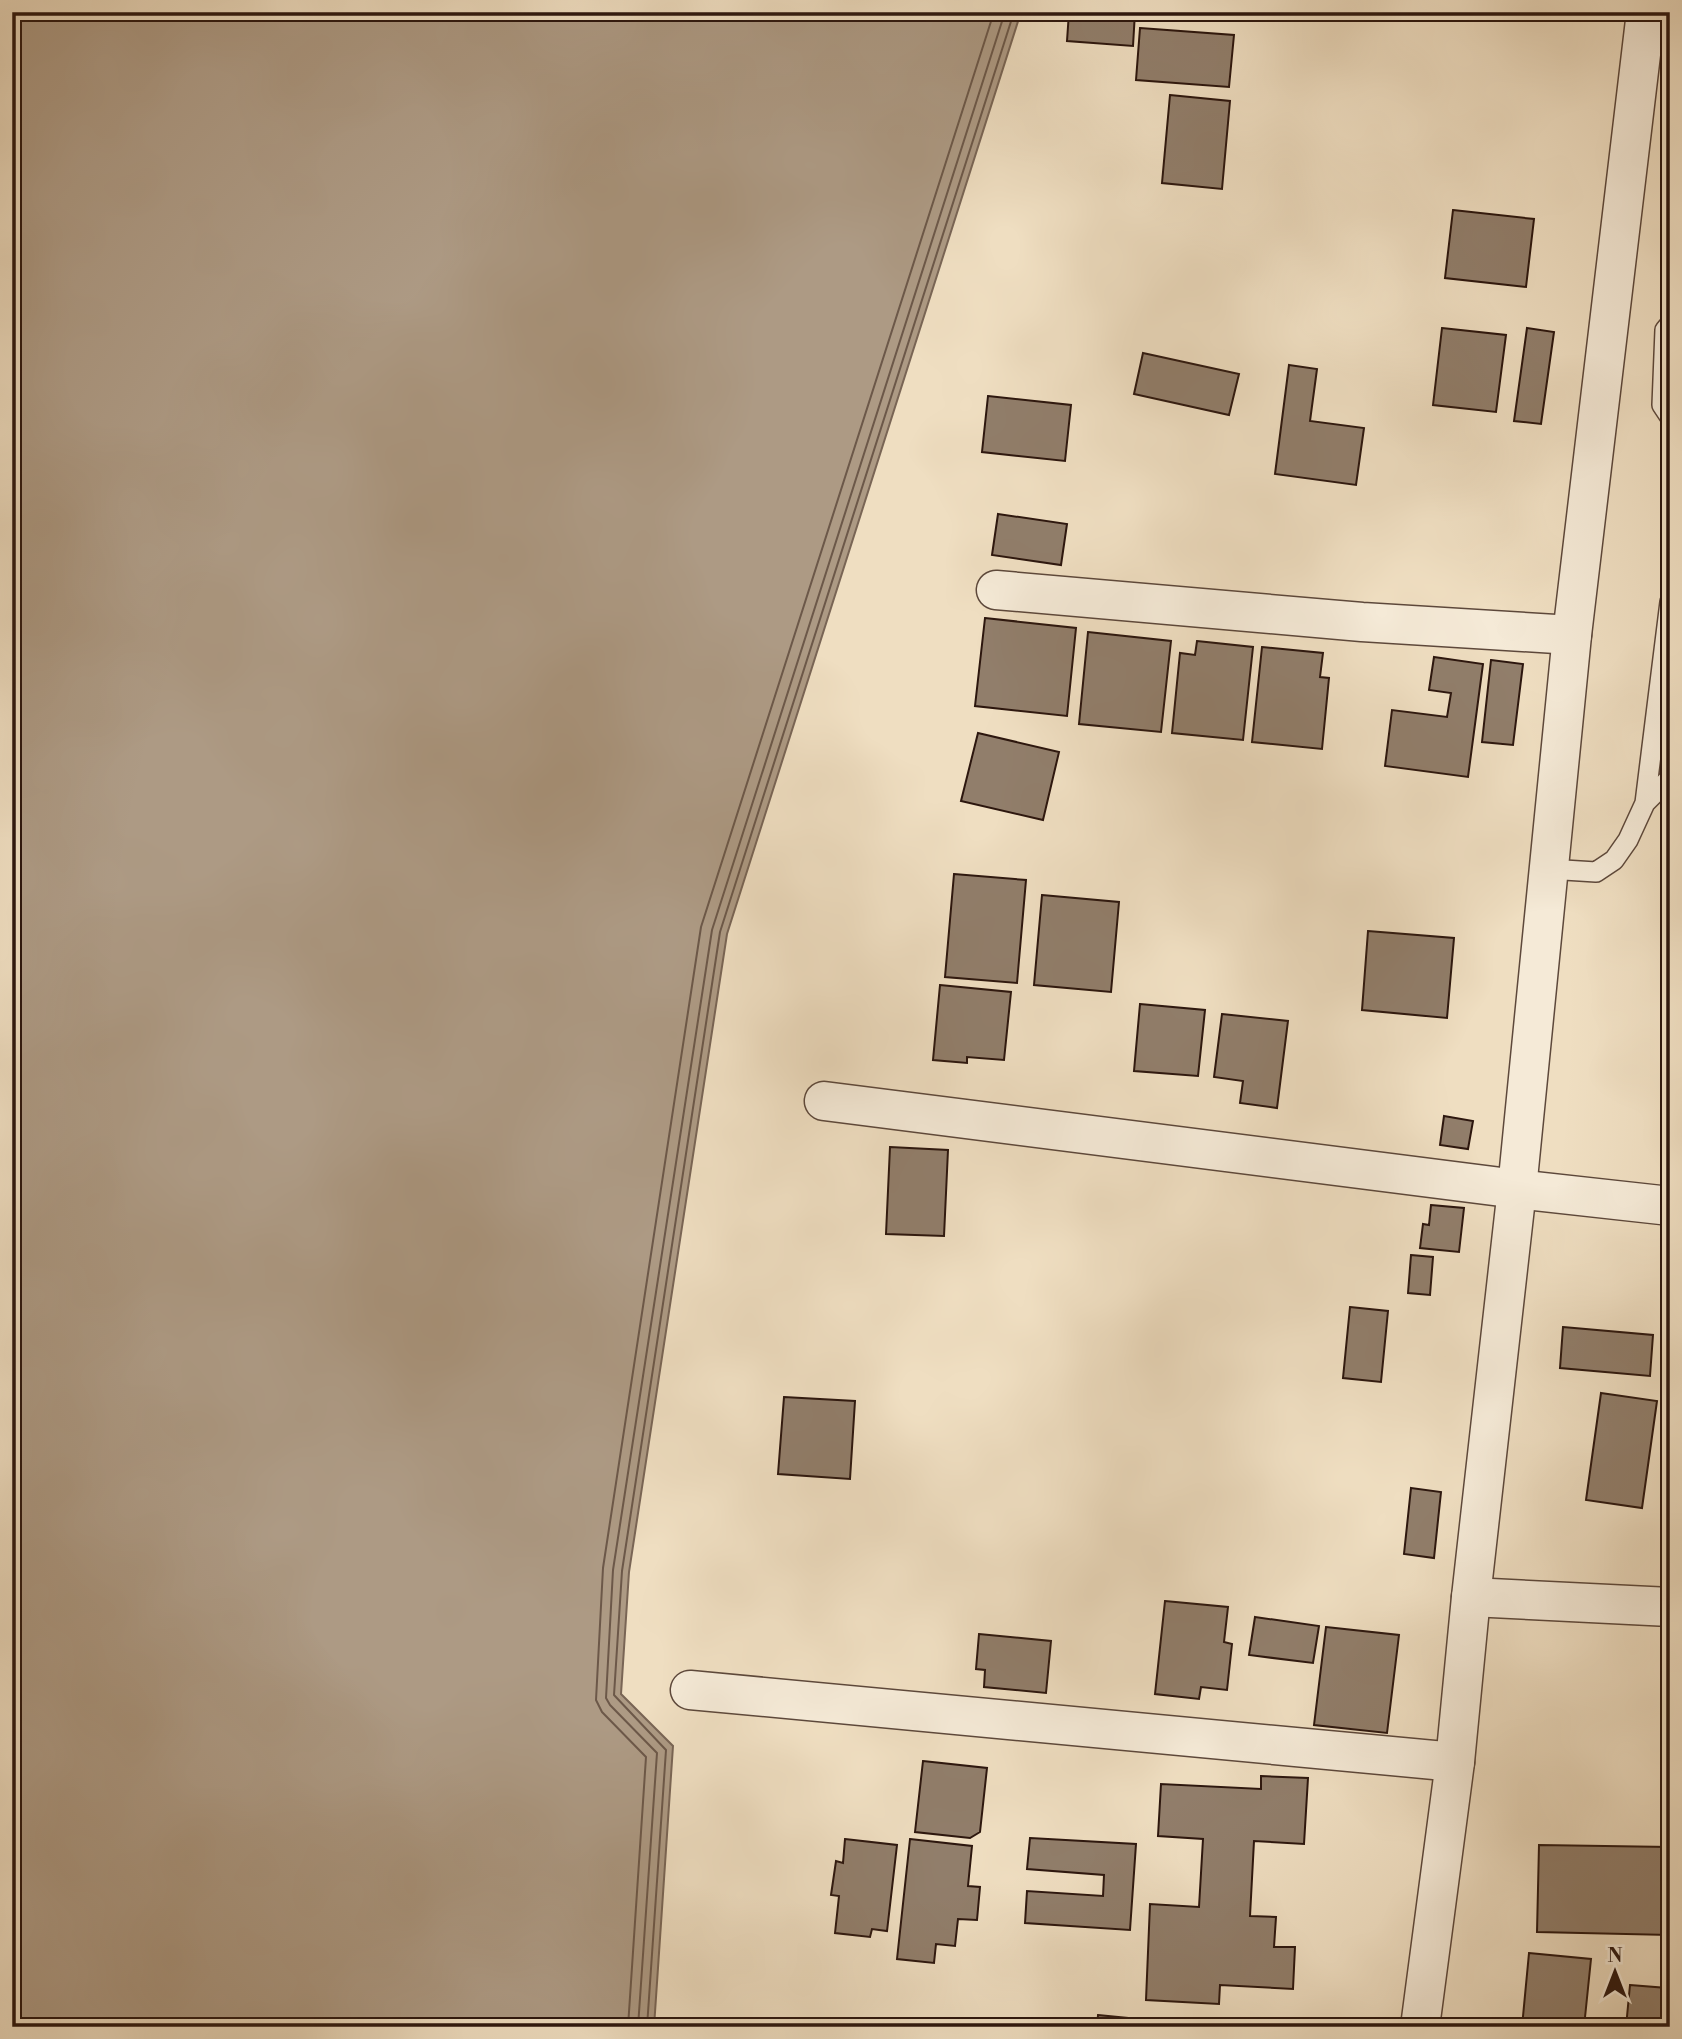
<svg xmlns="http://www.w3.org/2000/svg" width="1682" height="2039" font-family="'Libre Bodoni',serif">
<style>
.water{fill:#ad9a84;stroke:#796555;stroke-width:2}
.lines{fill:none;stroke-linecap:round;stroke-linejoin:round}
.shore{stroke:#6c5849;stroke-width:2}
.building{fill:#917e6b;stroke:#2c160e;stroke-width:2}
.service-casing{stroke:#5d483b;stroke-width:22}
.minor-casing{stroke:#5d483b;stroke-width:41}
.tertiary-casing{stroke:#5d483b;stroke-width:41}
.service{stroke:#f5ead7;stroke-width:19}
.minor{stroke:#f5ead7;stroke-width:38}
.tertiary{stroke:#f5ead7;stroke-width:38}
</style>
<rect width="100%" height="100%" fill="#efdec1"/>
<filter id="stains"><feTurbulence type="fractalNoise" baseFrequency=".00286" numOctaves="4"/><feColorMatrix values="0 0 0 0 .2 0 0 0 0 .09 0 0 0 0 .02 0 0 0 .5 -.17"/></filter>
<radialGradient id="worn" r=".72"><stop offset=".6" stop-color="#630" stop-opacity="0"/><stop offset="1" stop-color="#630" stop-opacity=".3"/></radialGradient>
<path class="water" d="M12,12H1021L727,934L629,1572L621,1694L673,1746L654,2027H12Z"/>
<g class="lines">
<path class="shore" d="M628,2027L646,1757L602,1712L596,1700L603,1568L701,927L994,12
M638,2027L657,1753L610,1705L606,1698L613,1570L712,930L1005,12
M647,2027L666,1750L614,1695L622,1571L720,932L1014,12"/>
</g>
<path class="building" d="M1069,12H1135L1133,46L1067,41Z
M1140,28L1234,35L1229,87L1136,80Z
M1170,95L1230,101L1222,189L1162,183Z
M1453,210L1534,219L1526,287L1445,278Z
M1442,328L1506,335L1496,412L1433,405Z
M1527,328L1554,332L1541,424L1514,421Z
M1143,353L1239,374L1229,415L1134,394Z
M1289,365L1317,369L1310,421L1364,428L1356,485L1275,474Z
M988,396L1071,405L1065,461L982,452Z
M998,514L1067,524L1061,565L992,555Z
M985,618L1076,628L1067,716L975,706Z
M1088,632L1171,641L1161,732L1079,724Z
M1197,641L1253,647L1243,740L1172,733L1180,653L1195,655Z
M1262,647L1323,653L1320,677L1329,678L1322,749L1252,742Z
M1434,657L1483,664L1468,777L1385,766L1392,710L1447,717L1451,693L1429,690Z
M1491,660L1523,664L1513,745L1482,742Z
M978,733L1059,752L1043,820L961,801Z
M954,874L1026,880L1017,983L945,977Z
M1042,895L1119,902L1111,992L1034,985Z
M1368,931L1454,938L1447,1018L1362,1010Z
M940,985L1011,992L1004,1060L967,1057V1063L933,1060Z
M1140,1004L1205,1010L1198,1076L1134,1071Z
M1222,1014L1288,1021L1277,1108L1240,1103L1243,1081L1214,1077Z
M1444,1116L1473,1121L1468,1149L1440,1145Z
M890,1147L948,1150L944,1236L886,1234Z
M1431,1205L1464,1208L1459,1252L1420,1248L1423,1224L1429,1225Z
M1411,1255L1433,1257L1430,1295L1408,1293Z
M1350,1307L1388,1311L1381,1382L1343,1378Z
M1563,1327L1653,1335L1650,1376L1560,1368Z
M1601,1393L1657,1401L1642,1508L1586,1500Z
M784,1397L855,1401L850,1479L778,1474Z
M1411,1488L1441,1492L1434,1558L1404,1554Z
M1165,1601L1228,1607L1224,1642L1232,1644L1227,1690L1201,1687L1199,1699L1155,1694Z
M1255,1617L1319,1626L1313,1663L1249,1655Z
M1326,1627L1399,1635L1387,1733L1314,1725Z
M979,1634L1051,1641L1046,1693L984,1687L985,1670L976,1669Z
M923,1761L987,1768L980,1832L970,1838L915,1832Z
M1261,1776L1308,1778L1304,1844L1254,1841L1250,1916L1276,1917L1274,1947H1295L1293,1989L1220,1985L1219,2004L1146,2000L1150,1904L1199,1907L1203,1839L1158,1836L1161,1784L1261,1789Z
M1030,1838L1136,1844L1130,1930L1025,1923L1027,1891L1103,1896L1104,1875L1027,1869Z
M845,1839L897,1845L887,1931L872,1929L870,1937L835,1933L839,1896L831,1895L836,1861L843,1863Z
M910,1839L972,1846L968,1886L980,1887L977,1920L958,1919L955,1946L936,1944L934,1963L897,1959Z
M1539,1845L1670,1847V1935L1537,1932Z
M1529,1953L1591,1959L1584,2027H1522Z
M1630,1985L1667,1988L1663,2027H1626Z
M1098,2015L1158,2021V2027H1097Z
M942,2018L1002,2022V2027H941Z"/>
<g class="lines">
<g class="service-casing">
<path id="service" d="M1670,324L1665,330L1662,405L1670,417
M1645,803L1670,778
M1548,869L1596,872L1614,860L1628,840L1645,803L1670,602"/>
</g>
<g class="minor-casing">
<path id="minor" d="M996,590L1362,622L1572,635
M824,1101L1517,1189L1670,1206
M1471,1597L1670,1607
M690,1690L1455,1762"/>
</g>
<g class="tertiary-casing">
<path id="tertiary" d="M1420,2027L1455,1762L1471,1597L1517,1189L1572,635L1646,12"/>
</g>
<use href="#service" class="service"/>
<use href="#minor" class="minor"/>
<use href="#tertiary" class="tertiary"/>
</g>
<rect width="1682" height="2039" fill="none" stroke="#efdec1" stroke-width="42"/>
<rect x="14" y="14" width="1654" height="2011" fill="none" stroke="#2c160e" stroke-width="3.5"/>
<rect x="21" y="21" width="1640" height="1997" fill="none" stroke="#2c160e" stroke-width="2"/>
<g transform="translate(1615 1972)" stroke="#f5ead7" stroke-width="5" paint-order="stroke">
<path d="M0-5L12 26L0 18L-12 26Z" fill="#2c160e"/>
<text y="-10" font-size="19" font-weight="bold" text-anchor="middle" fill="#2c160e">N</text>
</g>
<rect width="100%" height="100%" filter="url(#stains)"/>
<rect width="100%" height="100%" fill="url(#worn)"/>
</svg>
